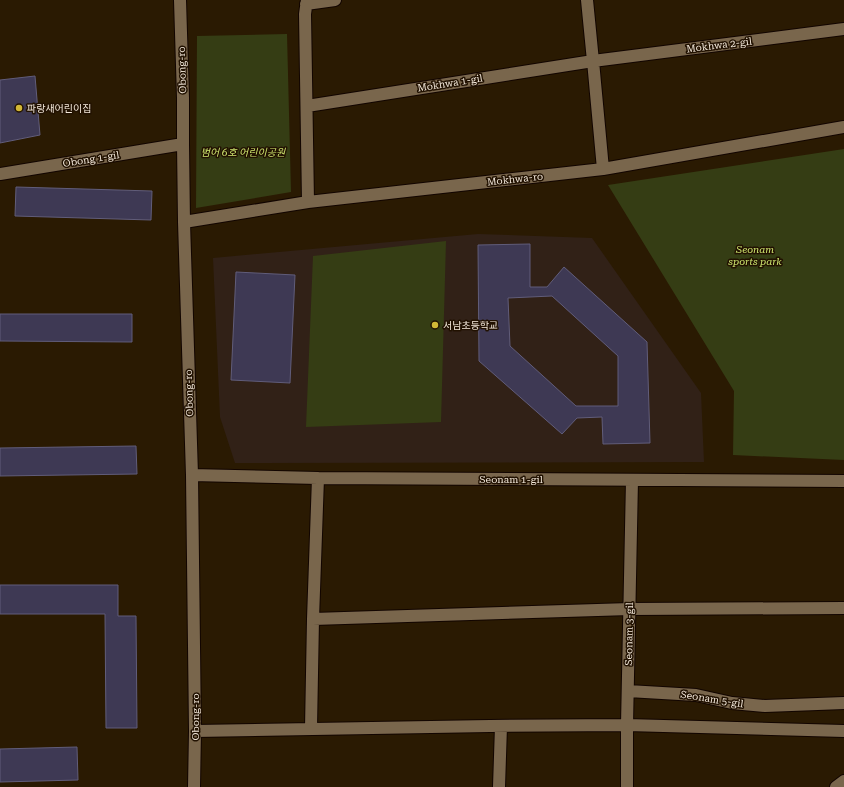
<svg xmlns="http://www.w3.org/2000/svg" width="844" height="787" font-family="'Roboto Serif','Noto Sans KR',serif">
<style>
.education{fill:#312117}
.green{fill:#353d14}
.building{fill:#3e3954;stroke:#615d7a;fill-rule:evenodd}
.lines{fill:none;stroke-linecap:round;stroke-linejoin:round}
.minor-casing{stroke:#120500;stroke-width:14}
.minor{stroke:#79664c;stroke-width:12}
.poi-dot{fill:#d2b736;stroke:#211100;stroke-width:1.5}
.labels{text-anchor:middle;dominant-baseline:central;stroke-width:3;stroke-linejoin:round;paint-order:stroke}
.street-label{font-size:10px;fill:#f4e9db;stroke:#211100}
.poi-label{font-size:10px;fill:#f4e9db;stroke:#211100;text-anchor:start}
.park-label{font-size:10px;font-style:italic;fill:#cfe76f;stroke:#211100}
</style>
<rect width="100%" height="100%" fill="#2a1a02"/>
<path class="education" d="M478,234L592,238L701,393L704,462L235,463L220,417L213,258Z"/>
<path class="green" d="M287,34L291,192L196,208L197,36Z
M844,149V460L733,455L734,391L608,185Z
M446,241L441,422L306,427L313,256Z"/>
<path class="building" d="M35,76L40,135L0,143V80Z
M16,187L152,191L151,220L15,216Z
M530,244V287H547L564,267L647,342L650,443L603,444L602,417L577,418L562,434L479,361L478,245ZM552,296L618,356V406H576L510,346L508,298Z
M236,272L295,275L290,383L231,380Z
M0,314H132V342L0,341Z
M136,446L137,474L0,476V448Z
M0,585H118V616H136L137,728H106L105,614H0Z
M77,747L78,780L0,782V749Z"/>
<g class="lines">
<g class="minor-casing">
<path id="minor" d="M180,0L183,98V144L184,222L192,475L195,731L194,787
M307,0L305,14L308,202
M587,0L593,61L603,169
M306,4L335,0
M307,106L593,61L844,29
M0,174L183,144
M184,222L308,202L603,169L844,127
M192,475L318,478L844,481
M313,619L630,609L844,608
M628,691L696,695L732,703L765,706L844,703
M311,728L313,619L318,478
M195,731L490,726L627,725L844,731
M499,787L501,726
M627,787V725L632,480
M836,787L844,781"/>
</g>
<use href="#minor" class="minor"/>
</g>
<g class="poi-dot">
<circle cx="19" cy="108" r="4"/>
<circle cx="435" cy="325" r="4"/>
</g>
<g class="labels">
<g class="street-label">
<text transform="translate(719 45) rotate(-7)">Mokhwa 2-gil</text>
<text transform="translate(182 70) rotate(-92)">Obong-ro</text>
<text transform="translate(450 83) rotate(-9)">Mokhwa 1-gil</text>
<text transform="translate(91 159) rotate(-9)">Obong 1-gil</text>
<text transform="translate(515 179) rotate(-6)">Mokhwa-ro</text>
<text transform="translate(189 393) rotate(-92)">Obong-ro</text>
<text x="511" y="479">Seonam 1-gil</text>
<text transform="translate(629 634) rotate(-89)">Seonam 3-gil</text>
<text transform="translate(712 699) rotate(9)">Seonam 5-gil</text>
<text transform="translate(195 717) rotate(-90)">Obong-ro</text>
</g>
<g class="poi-label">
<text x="27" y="108">파랑새어린이집</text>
<text x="443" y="325">서남초등학교</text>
</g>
<g class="park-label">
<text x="243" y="152">범어 6호 어린이공원</text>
<text x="755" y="249">Seonam<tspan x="755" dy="12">sports park</tspan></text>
</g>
</g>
</svg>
